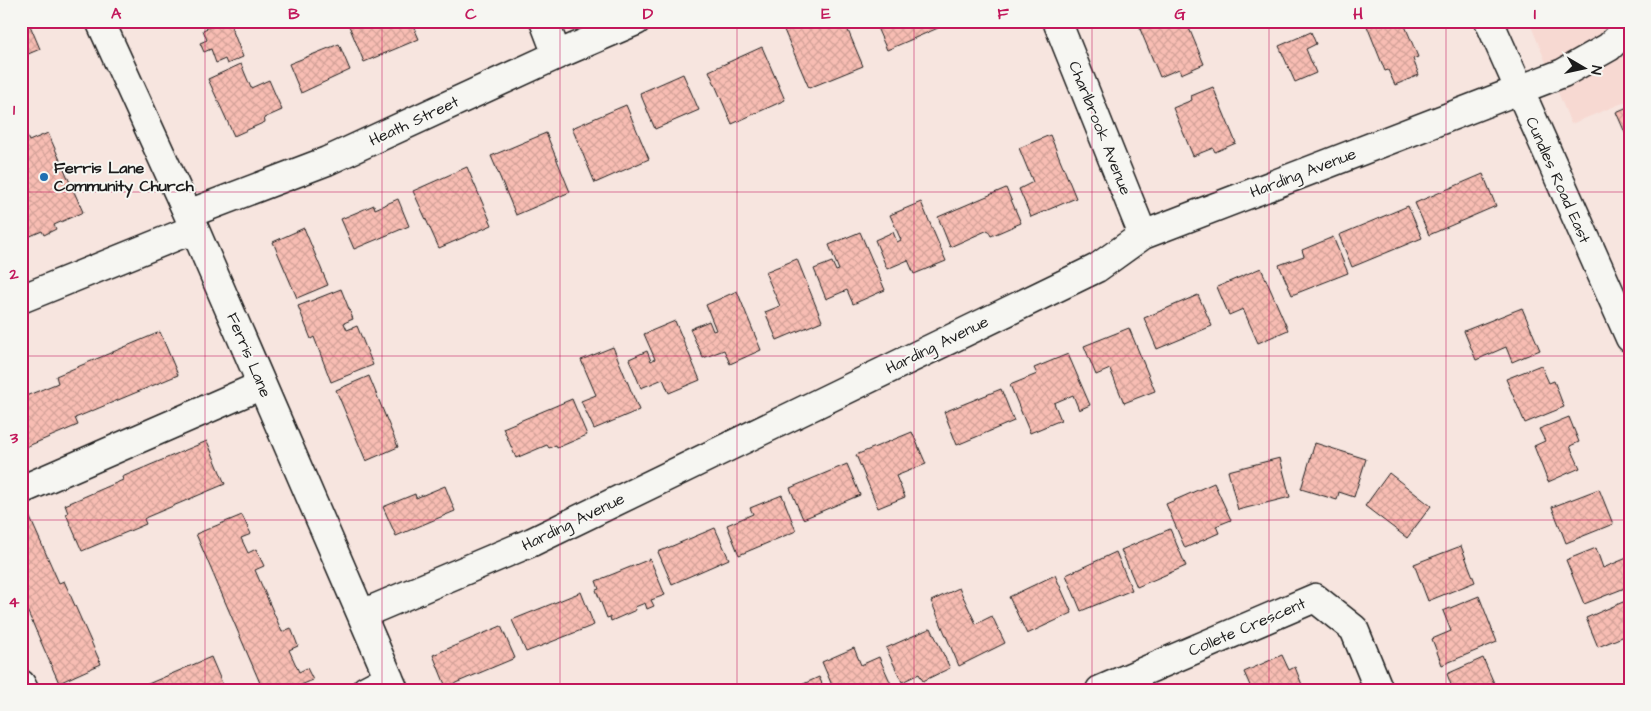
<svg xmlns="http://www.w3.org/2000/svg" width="1651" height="711" font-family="'Architects Daughter',sans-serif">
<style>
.built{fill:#f7d9d2}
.building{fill:url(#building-cross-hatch);stroke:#1c1c1c}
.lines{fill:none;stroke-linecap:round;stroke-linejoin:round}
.minor-casing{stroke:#1c1c1c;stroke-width:31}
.major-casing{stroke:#1c1c1c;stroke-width:31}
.minor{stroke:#f6f6f2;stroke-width:28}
.major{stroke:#f6f6f2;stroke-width:28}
.grid{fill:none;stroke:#c2185b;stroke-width:1;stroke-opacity:0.55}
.poi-dot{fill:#1f6fb2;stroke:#f6f6f2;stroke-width:2}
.labels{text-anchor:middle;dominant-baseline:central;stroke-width:4;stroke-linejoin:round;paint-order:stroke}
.street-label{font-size:16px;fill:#1c1c1c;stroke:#f6f6f2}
.poi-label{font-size:16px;font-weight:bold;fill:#1c1c1c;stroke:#f6f6f2;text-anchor:start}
.neatline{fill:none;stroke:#c2185b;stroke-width:2}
.grid-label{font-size:16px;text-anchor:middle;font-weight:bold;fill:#c2185b}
</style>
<defs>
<pattern id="building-cross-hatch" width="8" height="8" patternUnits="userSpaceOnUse" patternTransform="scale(1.25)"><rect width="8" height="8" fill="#f8bdb3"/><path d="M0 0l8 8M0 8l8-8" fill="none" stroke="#d4a299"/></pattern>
</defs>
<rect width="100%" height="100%" fill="#f7e5df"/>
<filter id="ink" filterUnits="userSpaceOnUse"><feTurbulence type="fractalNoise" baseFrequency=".02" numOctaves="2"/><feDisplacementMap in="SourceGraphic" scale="10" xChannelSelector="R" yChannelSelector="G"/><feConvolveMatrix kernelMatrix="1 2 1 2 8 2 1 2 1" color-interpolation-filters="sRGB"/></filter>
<g filter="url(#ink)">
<path class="built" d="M1529,21H1630V100L1571,124Z"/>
<path class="building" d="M21,21H25L27,24L29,23L40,49L21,57Z
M223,21H229L243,57L227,64L225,59L216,63L211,49L204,52L200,43L207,40L203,30Z
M347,21H411L419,39L364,62Z
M806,21H844L863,66L809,88L784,30Z
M874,21H935L938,28L887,50Z
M1157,21H1186L1204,64L1181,74L1179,69L1160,77L1140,29Z
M1365,21H1403L1418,57L1413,59L1419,75L1395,85L1388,70L1385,71Z
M1311,32L1316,44L1306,49L1316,73L1295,82L1279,46Z
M339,44L350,70L301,93L289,64Z
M762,47L785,100L732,124L709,71Z
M241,64L251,88L269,80L282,110L264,118L265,122L234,136L208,79Z
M683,74L699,110L655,129L640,93Z
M1213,87L1236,143L1215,152L1213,148L1193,156L1173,108L1192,100L1191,96Z
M626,105L649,159L595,183L572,128Z
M1630,106V144L1616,112Z
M21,123L29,141L48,133L83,212L54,225L56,229L44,235L42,231L21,240Z
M546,133L570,192L516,215L491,156Z
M1050,135L1076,198L1031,217L1019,189L1033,182L1019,148Z
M467,167L492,225L439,248L413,191Z
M1483,174L1496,206L1429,235L1415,203Z
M1006,188L1021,223L991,236L988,230L950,247L938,217Z
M398,199L409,226L354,249L341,219L374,205L375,209Z
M921,202L946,261L914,274L908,260L887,269L875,240L893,232L897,242L901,240L890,215Z
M1408,206L1422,238L1352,267L1339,235Z
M304,228L328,285L297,298L273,242Z
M860,232L885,290L853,304L847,290L826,299L814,269L832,262L836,271L839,270L829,245Z
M1333,237L1348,273L1292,295L1279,265L1304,256L1302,250Z
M797,259L822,321L777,340L765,312L780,306L765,272Z
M1261,268L1288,330L1258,343L1243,309L1229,315L1217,287Z
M341,289L353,319L344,323L347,330L357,326L373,365L331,382L314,337L311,339L298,306Z
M737,291L761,350L730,364L724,350L703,358L690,329L709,321L713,331L716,330L706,305Z
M1198,295L1212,326L1157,349L1144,318Z
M1522,308L1540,350L1512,362L1506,347L1476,360L1464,331Z
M675,321L700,380L669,393L663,379L641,388L629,359L647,351L651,361L655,359L644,334Z
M1129,328L1155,391L1124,403L1110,369L1096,375L1084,346Z
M160,332L178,375L75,418L78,425L21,449V398L58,383L56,376Z
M613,347L639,410L594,429L581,401L596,395L581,360Z
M1068,354L1090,405L1079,410L1073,395L1054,403L1061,420L1030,433L1010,385L1037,374L1034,368Z
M1541,365L1549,383L1554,381L1564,407L1525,423L1506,379Z
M369,376L398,447L366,461L336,390Z
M1001,389L1014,421L957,445L944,412Z
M572,399L587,435L557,448L556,445L549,448L547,445L516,458L503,428Z
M1569,417L1579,442L1570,446L1580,468L1548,482L1534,446L1545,441L1539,429Z
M912,432L926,464L896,476L905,497L878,508L856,455Z
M207,441L225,484L147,517L144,519L146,524L82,551L66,514L68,513L65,505L123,480L122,477Z
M1315,443L1366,459L1354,497L1339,492L1337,500L1301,489Z
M1280,458L1290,497L1238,510L1228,471Z
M847,464L860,495L803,519L790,488Z
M1389,473L1431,506L1407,538L1365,506Z
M1214,483L1231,520L1216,526L1219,533L1185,548L1166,504Z
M445,486L455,511L396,536L383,507L415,494L416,498Z
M1599,489L1613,524L1566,543L1552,507Z
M782,495L796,531L739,555L727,525L753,514L750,508Z
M23,502L59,583L64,581L101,664L59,683L23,601H21V503Z
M242,515L251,534L241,538L248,553L256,549L264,566L255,570L282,632L291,628L298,646L289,650L299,672L307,668L313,680L289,690H263L196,534Z
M715,528L729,559L672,584L658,552Z
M1170,529L1186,566L1137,587L1121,550Z
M1461,546L1475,582L1428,601L1414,564Z
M1596,548L1603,568L1627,558L1630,565V586L1584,604L1566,560Z
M1116,552L1132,590L1081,611L1066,575Z
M650,559L665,595L651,600L654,606L647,609L645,603L635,607L636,610L611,621L610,617L607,618L596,590L599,589L596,581Z
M1055,575L1072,613L1027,634L1009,597Z
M959,588L976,624L992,616L1005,643L959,666L931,601Z
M581,592L594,625L526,652L512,620Z
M1479,596L1497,642L1442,665L1432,639L1451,631L1443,611Z
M1630,599V640L1627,635L1598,647L1586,618Z
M501,626L515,658L446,687L433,655Z
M931,628L950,668L923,681L919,674L902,682L886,648Z
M854,648L861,665L879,657L892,686L884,690H834L822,662Z
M1282,655L1289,670L1295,667L1304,690H1252L1244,672Z
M211,657L225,690H134Z
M1483,658L1497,690H1453L1447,674Z
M819,677L825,690H790Z"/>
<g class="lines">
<g class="minor-casing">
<path id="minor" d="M100,21L188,214L394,690
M544,21L557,55
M1057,21L1143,235
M188,214L327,161L557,55L636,21
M21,299L194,229
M21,490L262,385
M362,614L532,542L1097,268L1143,235L1563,73L1609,47L1630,26
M21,684L24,690
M366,690L389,678
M1100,690L1315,598L1354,629L1379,690"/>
</g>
<g class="major-casing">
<path id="major" d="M1489,21L1630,338"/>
</g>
<use href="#minor" class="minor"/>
<use href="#major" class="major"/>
</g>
</g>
<path class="grid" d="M205,21V690M382,21V690M560,21V690M737,21V690M914,21V690M1092,21V690M1269,21V690M1446,21V690M21,192H1630M21,356H1630M21,520H1630"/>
<circle class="poi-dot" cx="44" cy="177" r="5"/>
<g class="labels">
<g class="street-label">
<text transform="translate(414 121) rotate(-25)">Heath Street</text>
<text transform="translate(1100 128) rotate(68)">Charlbrook Avenue</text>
<text transform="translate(1303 173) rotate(-21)">Harding Avenue</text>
<text transform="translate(1558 180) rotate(66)">Cundles Road East</text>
<text transform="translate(937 345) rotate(-26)">Harding Avenue</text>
<text transform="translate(249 355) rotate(67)">Ferris Lane</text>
<text transform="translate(573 522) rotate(-26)">Harding Avenue</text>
<text transform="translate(1247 627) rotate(-23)">Collete Crescent</text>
</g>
<g class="poi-label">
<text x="54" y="168">Ferris Lane<tspan x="54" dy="18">Community Church</tspan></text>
</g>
</g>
<rect width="1651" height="711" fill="none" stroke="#f6f6f2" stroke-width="55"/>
<g transform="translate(1584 68) rotate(99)" stroke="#f6f6f2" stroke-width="4" paint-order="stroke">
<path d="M0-4L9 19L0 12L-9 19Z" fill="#1c1c1c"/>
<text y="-8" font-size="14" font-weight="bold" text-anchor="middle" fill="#1c1c1c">N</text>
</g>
<rect x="28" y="28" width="1596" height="656" class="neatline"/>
<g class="grid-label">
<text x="116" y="19">A</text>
<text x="294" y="19">B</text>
<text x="471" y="19">C</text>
<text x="648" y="19">D</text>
<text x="826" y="19">E</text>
<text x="1003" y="19">F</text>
<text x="1180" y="19">G</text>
<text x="1358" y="19">H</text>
<text x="1535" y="19">I</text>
<text x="14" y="115">1</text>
<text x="14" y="279">2</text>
<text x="14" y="443">3</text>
<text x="14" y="607">4</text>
</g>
</svg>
